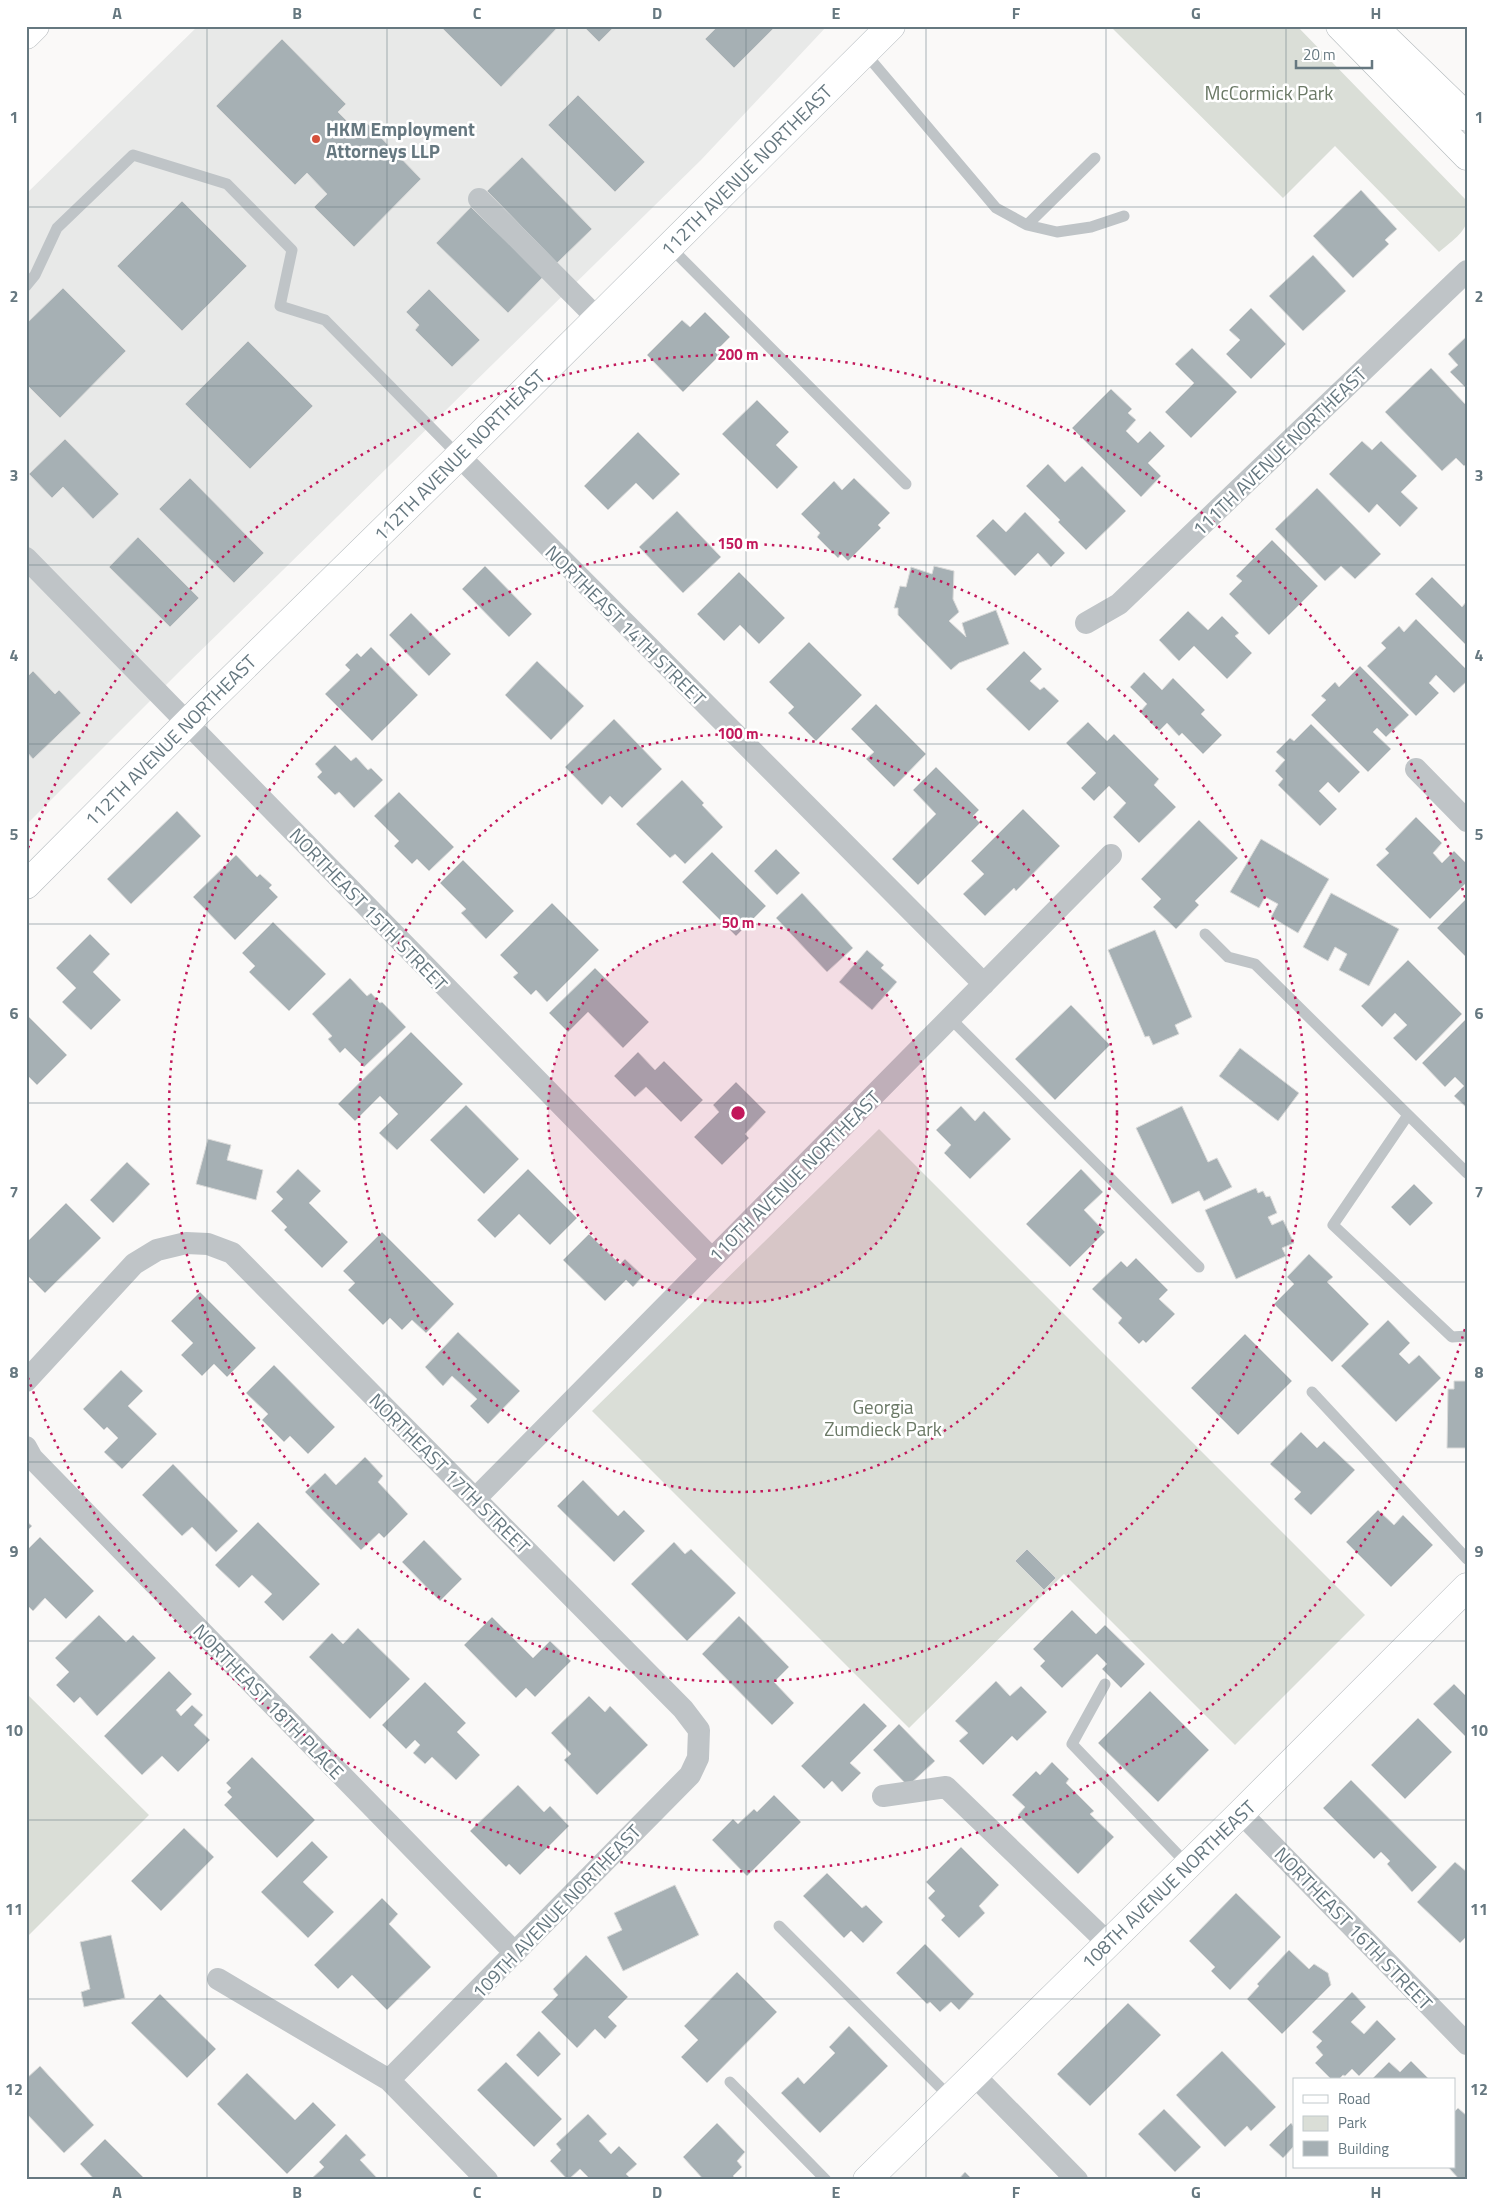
<svg xmlns="http://www.w3.org/2000/svg" width="1493" height="2206" font-family="'Titillium Web',sans-serif">
<style>
.built{fill:#e8e9e8}
.green{fill:#daded7}
.building{fill:#a6b0b4;stroke:#dbdbda}
.lines{fill:none;stroke-linecap:round;stroke-linejoin:round}
.secondary-casing{stroke:#b4babe;stroke-width:29}
.primary-casing{stroke:#b3b9bc;stroke-width:29}
.highway-casing{stroke:#b3b8bb;stroke-width:29}
.lane{stroke:#bfc4c7;stroke-width:11}
.street{stroke:#bfc4c7;stroke-width:22}
.secondary{stroke:#fff;stroke-width:28}
.primary{stroke:#fff;stroke-width:28}
.highway{stroke:#fff;stroke-width:28}
.grid{fill:none;stroke:#667880;stroke-width:1;stroke-opacity:0.55}
.ring{fill:none;stroke:#c2185b;stroke-width:2.5;stroke-dasharray:2.5 5}
.poi-dot{fill:#d5513c;stroke:#fff;stroke-width:2}
.labels{text-anchor:middle;dominant-baseline:central;stroke-width:5;stroke-linejoin:round;paint-order:stroke}
.park-label{font-size:19px;fill:#6b7966;stroke:#fff}
.poi-label{font-size:19px;font-weight:bold;fill:#667880;stroke:#fff;text-anchor:start}
.street-label{font-size:19px;fill:#667880;stroke:#fff}
.centre{fill:#c2185b;stroke:#fff;stroke-width:2.5}
.ring-label{font-size:15px;text-anchor:middle;font-weight:bold;fill:#c2185b;stroke:#fff;stroke-width:5;stroke-linejoin:round;paint-order:stroke}
.neatline{fill:none;stroke:#667880;stroke-width:2}
.grid-label{font-size:16px;text-anchor:middle;font-weight:bold;fill:#667880}
</style>
<rect width="100%" height="100%" fill="#faf9f8"/>
<path class="built" d="M198,26H827L701,160L182,669L26,825V194Z"/>
<path class="green" d="M1110,26H1297L1465,199C1475,227 1458,236 1439,252L1335,146L1283,198Z
M879,1129L1365,1615L1235,1745L1064,1574L909,1728L592,1411Z
M26,1693L149,1815L26,1938Z"/>
<path class="building" d="M444,26H559L501,87L442,28Z
M583,26H615L599,42Z
M718,26H776L734,68L705,39Z
M282,39L346,104L338,112L357,131L366,122L421,179L354,247L314,207L327,194L307,173L295,185L216,106Z
M578,95L645,162L615,192L548,125Z
M522,157L592,229L557,263L487,191Z
M1361,190L1397,229L1385,240L1389,244L1353,278L1313,236Z
M182,201L247,266L182,331L117,266Z
M471,207L543,277L508,313L436,243Z
M1313,255L1346,291L1303,331L1269,296Z
M63,288L126,351L60,418L26,384V324Z
M429,289L480,340L452,367L415,330L419,325L406,312Z
M1251,308L1286,344L1251,379L1226,354L1240,340L1229,330Z
M705,312L730,337L715,352L719,356L683,392L647,355L682,320L690,327Z
M1467,336V389L1450,372L1458,365L1448,354Z
M248,341L313,406L250,469L185,404Z
M1192,348L1237,392L1191,438L1165,412L1194,383L1175,364Z
M1431,368L1467,406V464L1464,466L1456,458L1442,471L1385,412Z
M1111,389L1132,409L1128,413L1136,420L1126,431L1138,443L1150,431L1165,446L1148,463L1161,476L1141,497L1072,428Z
M757,400L789,432L776,445L798,467L777,489L722,434Z
M638,432L680,474L653,500L636,483L608,510L584,486Z
M65,439L119,494L93,519L63,487L52,498L29,474Z
M1362,441L1372,450L1381,441L1417,476L1401,492L1418,508L1400,527L1377,504L1369,513L1329,474Z
M1048,464L1065,482L1082,466L1126,511L1086,550L1058,522L1060,520L1026,486Z
M190,478L264,553L234,583L159,509Z
M854,478L890,513L878,525L881,528L848,561L841,554L838,558L817,537L820,533L801,514L834,481L842,490Z
M1317,488L1381,554L1355,579L1341,566L1325,581L1275,529Z
M677,511L721,557L683,593L639,547Z
M1025,512L1065,553L1051,567L1038,553L1015,576L976,536L993,519L1006,532Z
M138,537L199,598L170,627L109,567Z
M1272,540L1318,586L1269,635L1229,594L1242,581L1236,576Z
M485,566L532,614L509,637L462,589Z
M934,566L954,571L953,599L959,612L949,621L966,637L962,623L996,610L1009,644L959,663L951,670L898,615V608H894L900,586L906,587L911,567L932,574Z
M739,572L785,618L759,644L740,625L724,641L697,614Z
M1432,577L1462,607L1467,601V646L1415,594Z
M1188,611L1208,630L1222,616L1239,633L1235,636L1252,653L1227,679L1194,646L1179,661L1159,640Z
M411,613L451,654L429,676L389,635Z
M1416,619L1467,670V681L1454,693L1436,675L1429,683L1439,693L1416,716L1367,666L1386,648L1381,643L1399,626L1404,632Z
M809,642L862,695L816,741L788,713L794,707L769,682Z
M371,647L418,695L372,741L325,694L350,670L345,665L357,653L361,657Z
M1024,651L1042,669L1030,681L1040,690L1044,687L1059,701L1029,731L986,689Z
M537,661L584,706L551,740L505,695Z
M1360,666L1409,715L1386,737L1377,728L1373,732L1391,749L1368,772L1311,715L1326,700L1321,696L1335,682L1339,687Z
M33,671L55,694L59,690L81,713L33,759L26,751V678Z
M1144,672L1162,690L1173,678L1205,710L1201,714L1222,735L1203,754L1182,733L1179,736L1167,723L1159,731L1140,712L1147,704L1130,687Z
M876,704L926,754L894,787L866,759L874,752L851,729Z
M614,719L662,769L622,808L610,796L602,805L565,767Z
M1088,722L1107,741L1114,734L1159,779L1154,785L1176,807L1139,843L1113,817L1126,803L1109,786L1094,801L1081,788L1096,773L1066,743Z
M1311,724L1360,772L1339,793L1328,782L1319,791L1337,809L1320,826L1278,785L1283,779L1275,771L1285,760L1276,752L1290,738L1294,741Z
M335,745L351,761L356,757L368,770L371,768L383,780L354,808L339,792L335,795L317,777L322,772L315,764Z
M936,767L979,810L973,816L980,823L918,885L892,859L936,814L913,790Z
M682,780L704,803L702,805L723,827L685,864L675,854L670,858L636,824Z
M399,792L454,847L429,871L417,859L412,864L394,846L399,841L374,816Z
M1023,809L1060,846L1016,891L1014,888L985,916L963,894L984,874L971,861Z
M177,811L201,836L131,904L107,879Z
M1416,817L1442,843L1433,853L1442,863L1454,851L1467,864V882L1430,919L1376,865L1389,853L1385,849Z
M1199,820L1238,858L1195,901L1199,905L1176,929L1153,907L1161,899L1141,879Z
M1261,839L1329,879L1298,933L1271,917L1278,904L1265,897L1259,908L1230,892Z
M776,849L800,873L777,895L754,871Z
M712,852L766,906L736,936L682,882Z
M236,855L257,877L260,874L272,885L269,888L278,897L235,940L193,897Z
M463,860L514,911L486,939L461,913L466,909L440,883Z
M802,893L853,948L827,972L776,918Z
M1331,893L1399,929L1369,986L1339,970L1347,954L1335,947L1328,961L1303,947Z
M1467,898V958L1437,928Z
M552,903L599,950L547,1002L536,990L531,995L513,977L518,973L500,955Z
M273,922L326,974L289,1011L249,972L255,966L242,953Z
M1155,930L1192,1017L1175,1025L1179,1034L1153,1045L1149,1036L1145,1037L1108,950Z
M90,934L110,954L93,972L121,1000L91,1030L62,1002L76,988L56,968Z
M867,950L884,965L881,968L897,982L872,1010L839,982Z
M1408,960L1462,1014L1416,1061L1393,1038L1407,1025L1395,1013L1382,1027L1361,1006Z
M595,968L649,1022L623,1048L588,1012L568,1032L549,1013Z
M350,978L367,996L371,993L380,1003L382,1002L406,1027L364,1067L345,1048L340,1053L328,1039L332,1036L312,1014Z
M1071,1005L1110,1045L1055,1100L1015,1059Z
M26,1014L67,1055L37,1085L26,1074Z
M1465,1020L1467,1021V1108L1454,1096L1464,1086L1455,1077L1445,1087L1422,1063Z
M411,1032L463,1084L397,1150L379,1133L398,1114L380,1096L355,1121L338,1104Z
M1240,1048L1299,1093L1278,1121L1219,1076Z
M638,1052L655,1070L664,1061L703,1100L681,1122L646,1087L635,1097L614,1076Z
M736,1082L766,1112L745,1134L749,1138L722,1165L694,1137L719,1112L713,1105Z
M466,1105L519,1159L484,1194L430,1140Z
M961,1106L975,1121L984,1111L1011,1139L970,1179L944,1153L951,1145L936,1130Z
M1182,1106L1208,1162L1217,1158L1232,1187L1204,1201L1199,1191L1172,1204L1136,1128Z
M208,1139L231,1145L227,1160L263,1170L256,1200L196,1184Z
M127,1162L150,1184L113,1223L90,1200Z
M298,1169L321,1191L309,1203L348,1242L322,1268L284,1230L287,1227L271,1211L283,1199L276,1192Z
M528,1169L577,1218L550,1245L519,1214L495,1238L477,1220Z
M1081,1169L1103,1192L1084,1210L1105,1232L1070,1267L1026,1224Z
M1414,1184L1433,1203L1410,1226L1391,1207Z
M1256,1188L1258,1193L1263,1191L1266,1197L1270,1196L1277,1213L1268,1217L1272,1225L1283,1220L1294,1243L1282,1248L1286,1256L1236,1279L1205,1210Z
M66,1203L101,1238L45,1293L26,1274V1243Z
M382,1232L454,1304L426,1333L412,1320L402,1330L390,1318L383,1325L348,1290L355,1283L343,1271Z
M589,1234L620,1264L625,1259L643,1276L633,1287L626,1280L605,1301L563,1260Z
M1309,1254L1333,1277L1327,1282L1369,1324L1332,1362L1274,1304L1294,1284L1287,1277Z
M1136,1258L1168,1290L1159,1299L1175,1314L1146,1343L1143,1340L1139,1344L1118,1323L1122,1318L1092,1289L1121,1261L1127,1267Z
M200,1292L256,1348L227,1377L214,1364L202,1376L181,1355L193,1343L171,1321Z
M1388,1320L1410,1343L1399,1354L1409,1364L1419,1355L1441,1378L1396,1422L1341,1366Z
M458,1332L520,1391L488,1424L470,1406L477,1399L452,1376L443,1386L425,1367Z
M1245,1334L1292,1381L1238,1435L1191,1388Z
M274,1365L335,1427L308,1454L290,1436L284,1442L262,1420L268,1414L246,1393Z
M121,1370L143,1391L128,1406L157,1434L122,1469L104,1452L118,1438L107,1427L104,1430L83,1409Z
M1454,1381H1467V1448H1447L1448,1389H1454Z
M1301,1432L1317,1448L1324,1441L1355,1470L1311,1515L1294,1499L1301,1492L1270,1464Z
M365,1457L383,1476L378,1482L408,1514L384,1538L379,1533L361,1550L305,1492L325,1473L336,1485Z
M173,1464L238,1531L216,1552L192,1527L182,1536L142,1495Z
M583,1480L618,1516L624,1510L645,1531L614,1562L557,1506Z
M1378,1510L1394,1525L1403,1515L1433,1545L1391,1587L1346,1542Z
M26,1521L32,1526L26,1532Z
M258,1522L320,1584L283,1621L264,1602L272,1594L252,1575L239,1588L215,1565Z
M40,1537L94,1591L66,1619L45,1598L33,1611L26,1604V1551Z
M424,1540L462,1579L440,1601L402,1562Z
M674,1542L685,1554L691,1549L736,1593L687,1641L631,1584Z
M1027,1549L1056,1578L1044,1590L1015,1561Z
M1072,1610L1096,1634L1105,1625L1145,1664L1121,1688L1102,1669L1107,1664L1097,1654L1062,1688L1040,1666L1045,1661L1033,1649Z
M99,1615L126,1642L133,1635L156,1658L97,1716L80,1697L74,1703L56,1685L69,1672L55,1658Z
M739,1616L789,1667L774,1682L794,1703L772,1725L702,1654Z
M492,1617L533,1658L550,1641L571,1661L535,1697L526,1688L516,1698L464,1645Z
M358,1628L410,1679L370,1719L309,1657L332,1633L343,1644Z
M169,1671L192,1694L176,1710L181,1716L192,1705L203,1715L194,1725L210,1740L178,1772L162,1756L142,1775L104,1736Z
M996,1681L1010,1696L1021,1686L1047,1712L1017,1741L1012,1736L983,1765L959,1741L968,1733L955,1721Z
M425,1682L466,1723L457,1732L480,1755L456,1780L432,1757L425,1764L413,1753L420,1745L415,1740L406,1749L382,1725Z
M1454,1684L1467,1697V1738L1433,1704Z
M1150,1691L1209,1750L1158,1802L1098,1743Z
M589,1696L605,1712L610,1706L648,1745L597,1795L564,1760L571,1754L551,1733Z
M864,1703L887,1726L850,1763L861,1773L842,1792L832,1781L824,1789L801,1766Z
M1418,1718L1452,1752L1405,1799L1371,1765Z
M899,1724L935,1761L908,1786L873,1750Z
M252,1757L315,1820L277,1858L224,1805L232,1797L227,1792L231,1788L226,1783Z
M1052,1762L1069,1779L1066,1783L1094,1811L1090,1814L1114,1837L1078,1874L1018,1815L1025,1807L1012,1795L1036,1771L1040,1775Z
M1351,1780L1437,1867L1412,1892L1387,1864L1390,1861L1381,1852L1374,1859L1323,1808Z
M518,1785L544,1812L550,1806L569,1826L520,1875L509,1864L506,1867L470,1831Z
M774,1795L801,1822L747,1876L712,1840L733,1819L738,1824L754,1809L757,1812Z
M184,1828L214,1857L161,1911L131,1881Z
M312,1841L328,1857L303,1882L334,1912L308,1938L261,1892Z
M961,1847L999,1885L979,1906L985,1913L959,1938L941,1920L945,1916L928,1898L935,1891L926,1882Z
M1455,1862L1467,1872V1936L1460,1943L1417,1902Z
M827,1873L862,1908L866,1905L883,1922L863,1943L851,1931L844,1938L803,1896Z
M675,1885L699,1935L623,1971L607,1937L622,1930L614,1913Z
M1236,1893L1281,1937L1230,1990L1211,1971L1215,1967L1189,1941Z
M382,1898L398,1914L389,1924L431,1967L387,2010L352,1975L338,1989L314,1965Z
M111,1935L125,1998L84,2007L81,1992L90,1989L80,1942Z
M925,1944L974,1994L959,2010L951,2002L940,2012L930,2002L927,2004L896,1973Z
M1289,1950L1309,1969L1314,1964L1328,1973L1331,1985L1282,2034L1247,1999L1259,1986L1257,1984Z
M586,1955L628,1997L608,2017L617,2026L605,2039L595,2029L577,2048L541,2012L558,1995L553,1989Z
M737,1972L777,2012L707,2083L681,2057L698,2040L684,2026Z
M1352,1992L1366,2007L1351,2022L1364,2034L1377,2020L1396,2039L1359,2076L1352,2069L1345,2076L1343,2075L1338,2080H1332L1315,2063L1323,2055L1316,2047L1322,2041L1312,2032Z
M160,1994L216,2049L187,2078L131,2023Z
M1128,2003L1161,2035L1090,2106L1057,2074Z
M849,2026L888,2066L820,2133L781,2093L798,2077L804,2084L835,2053L829,2047Z
M539,2031L561,2054L538,2077L516,2055Z
M1222,2051L1276,2107L1251,2131L1247,2126L1225,2147L1176,2095Z
M1411,2061L1430,2080H1371L1389,2062L1400,2072Z
M506,2062L562,2119L534,2147L477,2090Z
M40,2066L94,2125L64,2153L26,2113V2079Z
M247,2073L295,2120L313,2102L336,2125L287,2174L217,2104Z
M1458,2108L1467,2116V2180H1460L1448,2167H1454V2112Z
M1164,2109L1201,2147L1175,2172L1138,2134Z
M588,2114L607,2134L599,2141L611,2154L619,2146L637,2164L626,2174L632,2180H591L580,2169L568,2180L550,2161L561,2150L556,2144Z
M717,2123L745,2152L737,2161L742,2167L733,2176L737,2180H704L683,2157Z
M1291,2123L1294,2127V2146L1283,2158L1269,2145Z
M346,2134L366,2155L360,2160L379,2180H310L324,2167L319,2162Z
M105,2139L146,2180H95L80,2164Z
M965,2172L973,2180H958Z"/>
<g class="lines">
<g class="secondary-casing">
<path id="secondary" d="M26,885L203,707L459,456L891,26
M867,2180L1241,1813L1467,1587"/>
</g>
<g class="primary-casing">
<path id="primary" d="M1340,26L1467,156
M1373,26L1467,117"/>
</g>
<g class="highway-casing">
<path id="highway" d="M26,35L35,26"/>
</g>
<path class="lane" d="M865,53L996,208L1027,225L1057,232L1091,227L1124,216
M1027,225L1095,158
M669,246L906,484
M26,286L35,275L57,228L133,155L227,184L292,250L280,306L325,320L459,456
M1205,934L1228,957L1255,964L1467,1173
M950,1018L1199,1267
M1408,1115L1333,1225L1452,1337L1467,1336
M1312,1392L1467,1559
M1105,1684L1072,1744L1188,1865
M779,1926L950,2097
M730,2082L826,2180"/>
<path class="street" d="M479,199L597,318
M459,456L984,984
M26,558L712,1259
M1086,623L1119,604L1467,271
M1416,769L1467,821
M26,1381L134,1264L157,1250L186,1243L208,1244L232,1253L683,1709L699,1730L698,1758L690,1775L389,2080
M26,1447L32,1458L515,1953
M476,1498L1111,855
M883,1796L946,1787L1108,1943
M1241,1813L1467,2044
M218,1979L389,2080L487,2180
M973,2074L1077,2180"/>
<use href="#secondary" class="secondary"/>
<use href="#primary" class="primary"/>
<use href="#highway" class="highway"/>
</g>
<path class="grid" d="M207,26V2180M387,26V2180M567,26V2180M746,26V2180M926,26V2180M1106,26V2180M1286,26V2180M26,207H1467M26,386H1467M26,565H1467M26,744H1467M26,924H1467M26,1103H1467M26,1282H1467M26,1462H1467M26,1641H1467M26,1820H1467M26,1999H1467"/>
<circle cx="738" cy="1113" r="190" fill="#c2185b" fill-opacity=".12"/>
<g class="ring">
<circle cx="738" cy="1113" r="190"/>
<circle cx="738" cy="1113" r="379"/>
<circle cx="738" cy="1113" r="569"/>
<path d="M1467 1322A758 758 0 0 1 28 1378M28 848A758 758 0 0 1 1467 904"/>
</g>
<circle class="poi-dot" cx="316" cy="139" r="5"/>
<g class="labels">
<g class="park-label">
<text x="1269" y="92">McCormick Park</text>
<text x="883" y="1406">Georgia<tspan x="883" dy="22">Zumdieck Park</tspan></text>
</g>
<g class="poi-label">
<text x="326" y="128">HKM Employment<tspan x="326" dy="22">Attorneys LLP</tspan></text>
</g>
<g class="street-label">
<text transform="translate(746 170) rotate(-45)">112TH AVENUE NORTHEAST</text>
<text transform="translate(1279 451) rotate(-44)">111TH AVENUE NORTHEAST</text>
<text transform="translate(459 455) rotate(-45)">112TH AVENUE NORTHEAST</text>
<text transform="translate(626 625) rotate(45)">NORTHEAST 14TH STREET</text>
<text transform="translate(170 740) rotate(-45)">112TH AVENUE NORTHEAST</text>
<text transform="translate(369 909) rotate(46)">NORTHEAST 15TH STREET</text>
<text transform="translate(794 1176) rotate(-45)">110TH AVENUE NORTHEAST</text>
<text transform="translate(450 1473) rotate(45)">NORTHEAST 17TH STREET</text>
<text transform="translate(269 1701) rotate(46)">NORTHEAST 18TH PLACE</text>
<text transform="translate(1168 1884) rotate(-44)">108TH AVENUE NORTHEAST</text>
<text transform="translate(556 1911) rotate(-46)">109TH AVENUE NORTHEAST</text>
<text transform="translate(1354 1928) rotate(46)">NORTHEAST 16TH STREET</text>
</g>
</g>
<circle cx="738" cy="1113" r="8" class="centre"/>
<g class="ring-label">
<text x="738" y="360">200 m</text>
<text x="738" y="549">150 m</text>
<text x="738" y="739">100 m</text>
<text x="738" y="928">50 m</text>
</g>
<rect width="1493" height="2206" fill="none" stroke="#ffffff" stroke-width="55"/>
<rect x="1293" y="2078" width="162" height="90" fill="#ffffff" stroke="#c2c9cc"/>
<rect x="1303" y="2095" width="25" height="8" fill="#ffffff" stroke="#c2c9cc"/>
<text x="1338" y="2104" font-size="15" fill="#667880">Road</text>
<rect x="1303" y="2116" width="25" height="15" fill="#daded7" stroke="#c2c9cc"/>
<text x="1338" y="2128" font-size="15" fill="#667880">Park</text>
<rect x="1303" y="2141" width="25" height="15" fill="#a6b0b4" stroke="#c2c9cc"/>
<text x="1338" y="2154" font-size="15" fill="#667880">Building</text>
<path d="M1296 60v8h76v-8" fill="none" stroke="#667880" stroke-width="2.5"/>
<text x="1303" y="60" font-size="15" fill="#667880" stroke="#ffffff" stroke-width="4" paint-order="stroke">20 m</text>
<rect x="28" y="28" width="1438" height="2150" class="neatline"/>
<g class="grid-label">
<text x="117" y="19">A</text>
<text x="297" y="19">B</text>
<text x="477" y="19">C</text>
<text x="657" y="19">D</text>
<text x="836" y="19">E</text>
<text x="1016" y="19">F</text>
<text x="1196" y="19">G</text>
<text x="1376" y="19">H</text>
<text x="14" y="123">1</text>
<text x="1479" y="123">1</text>
<text x="14" y="302">2</text>
<text x="1479" y="302">2</text>
<text x="14" y="481">3</text>
<text x="1479" y="481">3</text>
<text x="14" y="661">4</text>
<text x="1479" y="661">4</text>
<text x="14" y="840">5</text>
<text x="1479" y="840">5</text>
<text x="14" y="1019">6</text>
<text x="1479" y="1019">6</text>
<text x="14" y="1198">7</text>
<text x="1479" y="1198">7</text>
<text x="14" y="1378">8</text>
<text x="1479" y="1378">8</text>
<text x="14" y="1557">9</text>
<text x="1479" y="1557">9</text>
<text x="14" y="1736">10</text>
<text x="1479" y="1736">10</text>
<text x="14" y="1915">11</text>
<text x="1479" y="1915">11</text>
<text x="14" y="2095">12</text>
<text x="1479" y="2095">12</text>
<text x="117" y="2198">A</text>
<text x="297" y="2198">B</text>
<text x="477" y="2198">C</text>
<text x="657" y="2198">D</text>
<text x="836" y="2198">E</text>
<text x="1016" y="2198">F</text>
<text x="1196" y="2198">G</text>
<text x="1376" y="2198">H</text>
</g>
</svg>
